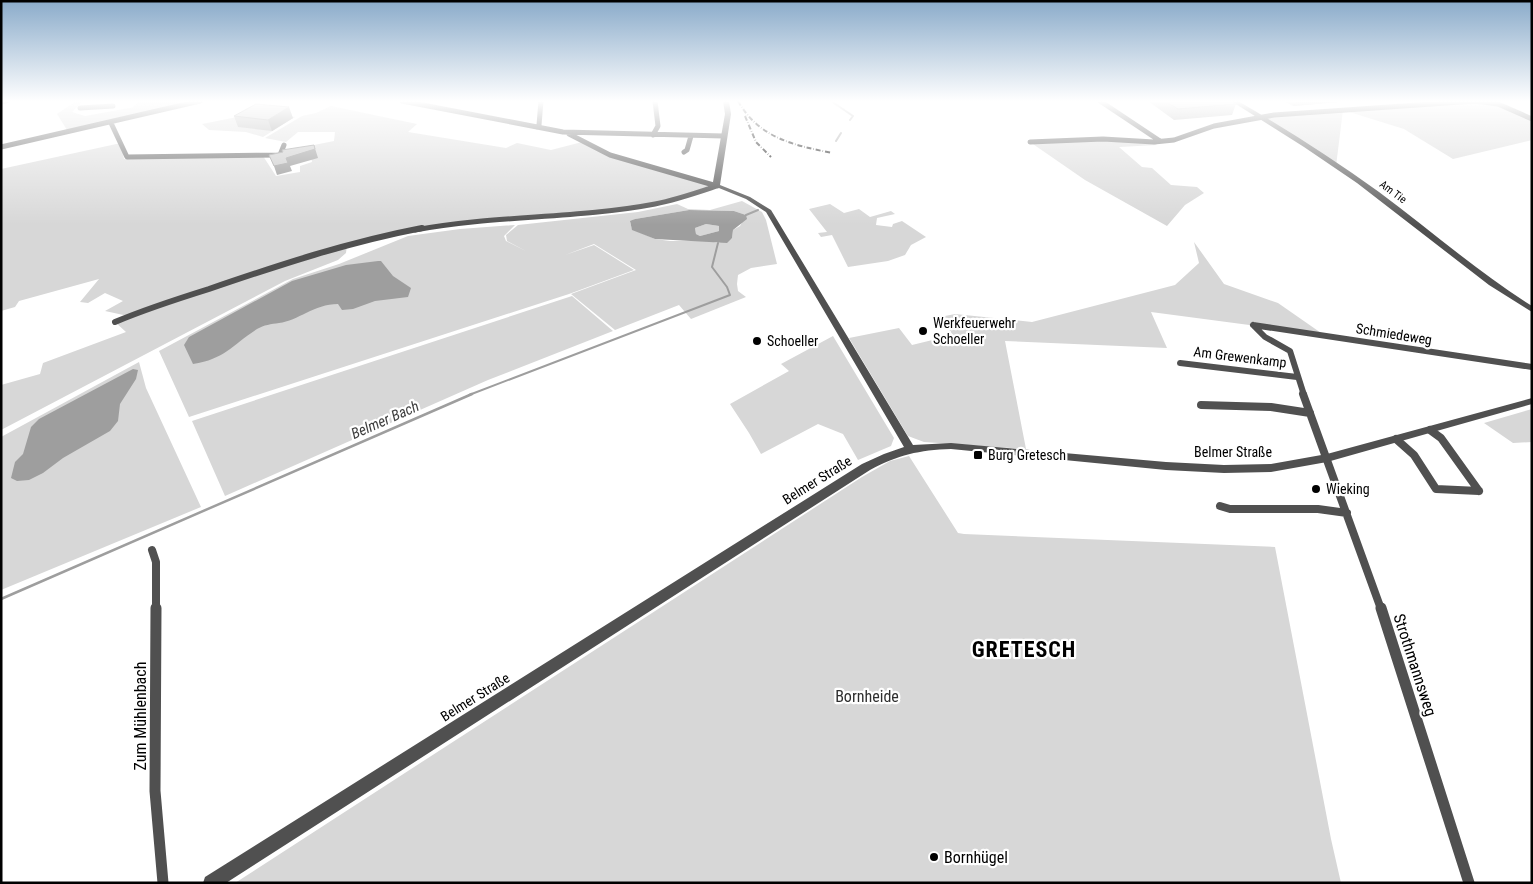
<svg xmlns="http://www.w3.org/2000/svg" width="1533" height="884" font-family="'Roboto Condensed',sans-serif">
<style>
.green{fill:#d7d7d7;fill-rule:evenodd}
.water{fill:#9e9e9e;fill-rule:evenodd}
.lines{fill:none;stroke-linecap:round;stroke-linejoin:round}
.stream-far1{stroke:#9e9e9e;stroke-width:2}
.stream{stroke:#9e9e9e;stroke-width:2.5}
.minor-far3{stroke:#505050;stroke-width:5}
.minor-far2{stroke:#505050;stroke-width:6}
.minor-far1{stroke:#505050;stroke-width:8}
.minor{stroke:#505050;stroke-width:11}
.tertiary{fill:#505050;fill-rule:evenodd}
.rail{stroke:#000;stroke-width:2;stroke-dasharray:5 2 0.5 2;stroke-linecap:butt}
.wall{fill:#a5a5a5}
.shaded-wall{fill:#868686}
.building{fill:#c0c0c0;stroke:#868686}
.poi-dot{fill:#000;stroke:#fff;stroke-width:2}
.labels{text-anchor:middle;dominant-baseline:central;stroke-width:4.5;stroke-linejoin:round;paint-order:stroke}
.far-street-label{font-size:11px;fill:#000;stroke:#fff}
.poi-label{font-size:14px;fill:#000;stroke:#fff;text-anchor:start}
.street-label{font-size:14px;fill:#000;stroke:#fff}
.water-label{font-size:15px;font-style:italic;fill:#3f3f3f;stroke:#fff}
.near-street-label{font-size:16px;fill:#000;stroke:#fff}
.near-park-label{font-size:16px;fill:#2e2e2e;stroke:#fff}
.near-poi-label{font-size:16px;fill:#000;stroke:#fff;text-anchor:start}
.near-district-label{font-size:22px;font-weight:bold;letter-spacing:1px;fill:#000;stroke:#fff}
</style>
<rect width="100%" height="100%" fill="#fff"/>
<path class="green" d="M76,101H83L72,112L85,116L135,107H133L139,101H154L155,103V101H175L178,104L67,130L57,114Z
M1482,101L1498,104L1532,119V140L1453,159L1404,129L1343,110L1336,166L1261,117L1343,110Z
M331,106L417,124L408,132L506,148L517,143L551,150L586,141L610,155L717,186L637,208L464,222L347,245L346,253L338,260L285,281L1,430V385L40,374L43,363L126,332L115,322L128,316L105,311L123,301L105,293L88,303L80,302L99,279L19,301L15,307L1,311V169L121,143L124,159L263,156L276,176L300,172V166L312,162L309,146L334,141L335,132H298L286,142L265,138L302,116L316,113Z
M257,113L295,117L263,137L246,132L209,130L202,124Z
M1103,139L1154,142L1157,145L1119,147L1142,167L1152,168L1171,185L1197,187L1204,193L1185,205L1167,226L1085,180L1030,142Z
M742,201L762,212L766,220L777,264L751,268L738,275L737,284L738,291L746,297L691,319L679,305L615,330L571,294L636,270L594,244L565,255L594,245L634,270L569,294L189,417L159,351L293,279L339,264L408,236L460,229L515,225L504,236L506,241L526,251L507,241L506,235L518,225L638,212L677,204L688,209L710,210ZM689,210L734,211L746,215L740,226L733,230L732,238L718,243L709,241H670L655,239L632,229L630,222L635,219Z
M830,204L844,213L859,209L870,217L891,211L895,214L877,218L876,225L892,227L893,224L902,221L926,237L911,245L905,255L888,261L848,267L832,235L821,237L818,233L827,232L809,209Z
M706,224L719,226V231L700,236L696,234L695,228Z
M1194,242L1224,284L1278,303L1324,335L1151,312L1167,348L1005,341L1026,449L924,442L908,436L849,338L899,328L912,345L953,335L940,317L955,314L1032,322L1175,285L1199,263Z
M572,296L613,331L488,380L225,496L192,421Z
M833,336L894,438L891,446L858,460L843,434L818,424L761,454L749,433L730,404L789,371L781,364Z
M139,362L146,388L201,507L1,590V437Z
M1532,409V442L1513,443L1484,423Z
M909,456L958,533L964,534L1275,547L1331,839L1341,883H235L862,477L890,461Z"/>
<path class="water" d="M689,210L734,211L746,215L747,219L733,230L732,238L727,243L655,239L632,230L630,221L635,219ZM706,224L719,226V231L700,236L696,234L695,228Z
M378,261H381L393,276L411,288L408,297L375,301L353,309L342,310L338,304C314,304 298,321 279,323C271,324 264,325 257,329C232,345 225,359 193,364L184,345L189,337L292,281L346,265Z
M133,369L138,370L136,379L120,404L118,421L110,431L63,458L43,473L29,480L17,481L11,478L15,462L23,454L31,427L39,419Z"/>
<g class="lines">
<path class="stream-far1" d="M831,101L853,116L850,120
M836,141L841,133
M746,215L758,210
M469,395L730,295L727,287L712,267L718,243"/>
<path class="stream" d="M1,599L472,394"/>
<path class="minor-far3" d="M402,101L563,132L724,136
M1100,101L1160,141
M1,102L6,101
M80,108L113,106
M111,123L127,157L280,155L284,145
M537,127L539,125L541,101
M569,134L610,155L717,186
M653,135L658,126L655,101
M1030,142L1103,139L1154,142L1174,140L1214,126L1274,115L1475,101L1498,104L1532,119
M1,147L200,101
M684,152L687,150L691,136
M415,230C494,215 576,219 655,204C676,200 696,193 717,186"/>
<path class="minor-far2" d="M115,322C146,309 177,299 209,289C279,265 349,242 422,228
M1253,325L1265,337L1290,351L1304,395
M1253,325L1532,367
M1180,363L1297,377"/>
<path class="minor-far1" d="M1303,394L1381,609
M1201,405L1271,407L1310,413
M1430,430L1441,438L1479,491
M1396,439L1414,455L1436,489L1479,491
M1220,506L1230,509H1318L1347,513
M152,550L156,562V609"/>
<path class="minor" d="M156,608L155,791L163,883
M1381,608L1469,883"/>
<path class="tertiary" d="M723,101H729L731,114L720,185L750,197L771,210L913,445L951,443L1166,462L1224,465L1271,464L1327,454L1532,398V404L1327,462L1271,472L1224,473L1166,470L951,449C919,450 898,455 870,470L226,883H203L205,877L862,464L884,454L904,447L766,212L746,199L714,186L713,182L725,114Z
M1231,101H1238C1286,129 1333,159 1379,192C1430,230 1478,272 1532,306V312L1489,285L1357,183L1304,147Z"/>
<path class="rail" d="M738,101C759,138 793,145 832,153
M745,116L756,142L771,157"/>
</g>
<path class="wall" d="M1148,101H1230L1236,104L1232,115L1174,120Z
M1284,101H1350L1293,106Z
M234,116L293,118L272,131L238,127Z"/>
<path class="shaded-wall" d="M1295,101H1350L1293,106Z
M289,107L293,118L272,131L268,120Z
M314,145L318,158L290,166L292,171L277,175L274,166L286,158Z"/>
<path class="building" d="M1165,101H1230L1236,104L1178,109Z
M256,104L289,107L268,120L234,116Z
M314,145L315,149L286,158L288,163L274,166L269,155L283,152L282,150Z"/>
<linearGradient id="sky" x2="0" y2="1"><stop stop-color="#8aabca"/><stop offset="0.45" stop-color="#fff"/><stop offset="1" stop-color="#fff" stop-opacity="0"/></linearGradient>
<rect width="1533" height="225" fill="url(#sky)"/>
<g class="poi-dot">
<circle cx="923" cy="331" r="5"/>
<circle cx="757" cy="341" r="5"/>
<rect x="973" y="450" width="10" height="10" rx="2.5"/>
<circle cx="1316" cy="489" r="5"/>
<circle cx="934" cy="857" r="5"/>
</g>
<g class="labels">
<g class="far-street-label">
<text transform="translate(1393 192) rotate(37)">Am Tie</text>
</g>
<g class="poi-label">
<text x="933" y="323">Werkfeuerwehr<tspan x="933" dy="16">Schoeller</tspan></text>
<text x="767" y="341">Schoeller</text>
<text x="988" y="455">Burg Gretesch</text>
<text x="1326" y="489">Wieking</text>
</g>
<g class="street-label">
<text transform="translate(1394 334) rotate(9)">Schmiedeweg</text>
<text transform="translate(1240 357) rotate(7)">Am Grewenkamp</text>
<text x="1233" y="452">Belmer Straße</text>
<text transform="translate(817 480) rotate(-32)">Belmer Straße</text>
<text transform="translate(475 697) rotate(-32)">Belmer Straße</text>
</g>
<g class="water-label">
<text transform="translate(385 420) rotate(-24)">Belmer Bach</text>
</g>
<g class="near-street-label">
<text transform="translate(1415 665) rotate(72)">Strothmannsweg</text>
<text transform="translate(140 716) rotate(-90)">Zum Mühlenbach</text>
</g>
<g class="near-park-label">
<text x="867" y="696">Bornheide</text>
</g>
<g class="near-poi-label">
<text x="944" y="857">Bornhügel</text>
</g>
<g class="near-district-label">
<text x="1024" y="649">GRETESCH</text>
</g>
</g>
<rect width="1533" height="884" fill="none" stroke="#000000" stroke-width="5"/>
</svg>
